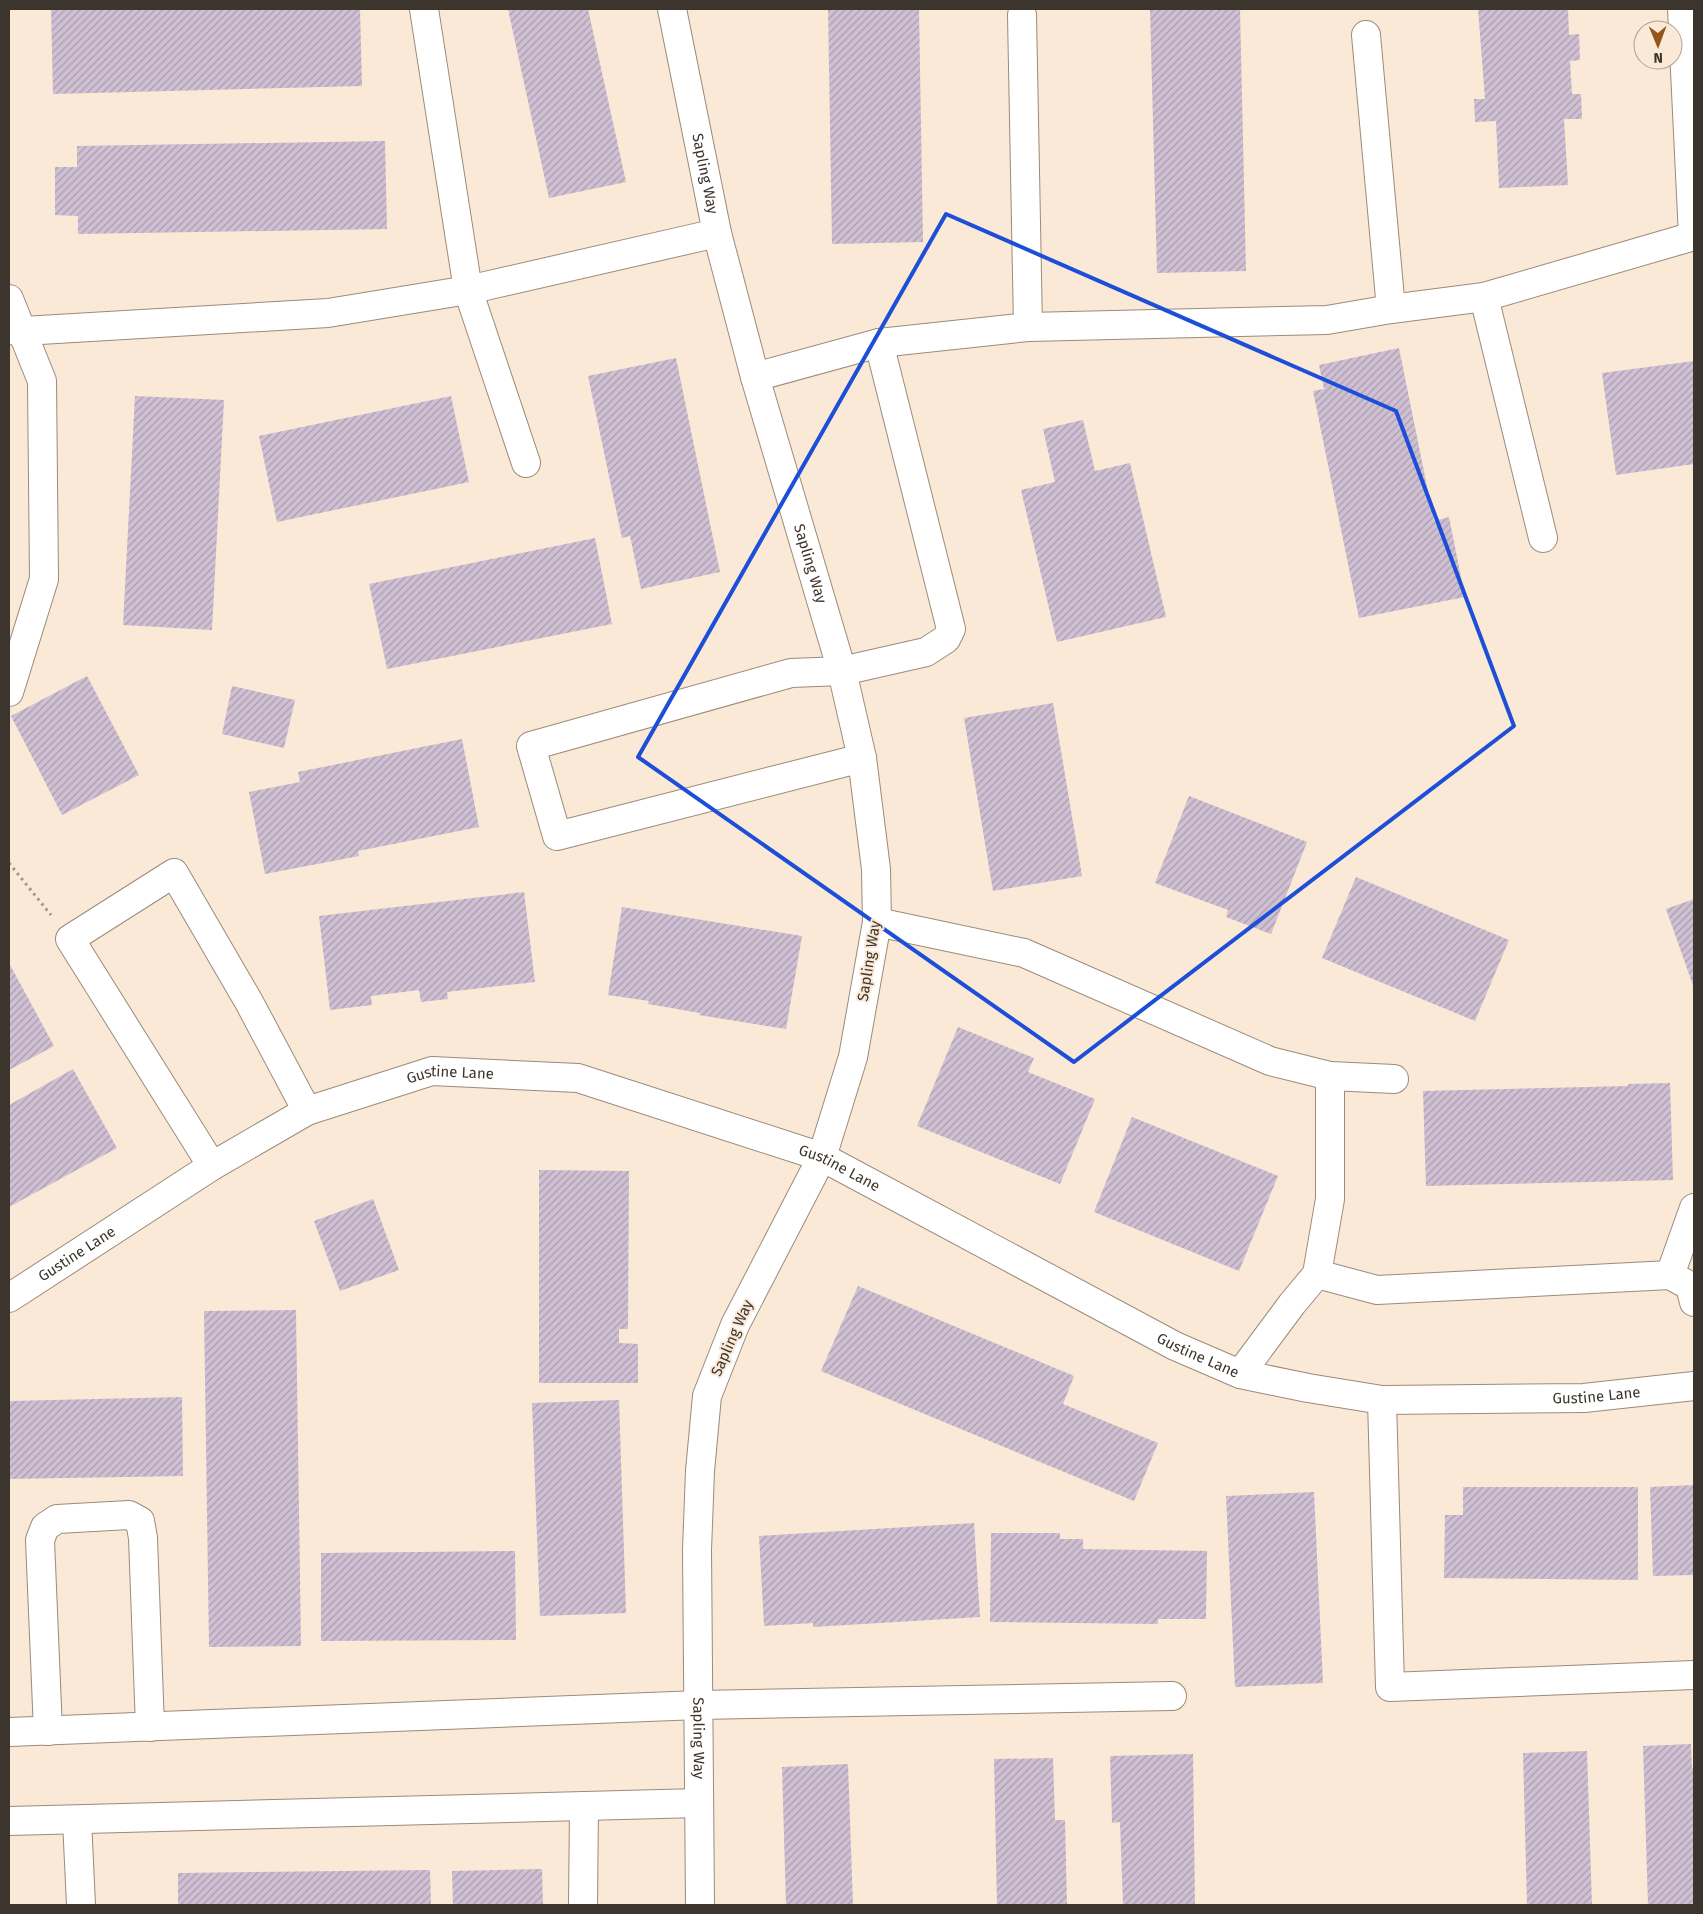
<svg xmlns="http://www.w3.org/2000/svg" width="1703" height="1914" font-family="'Fira Sans',sans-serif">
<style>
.building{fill:url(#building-hatch)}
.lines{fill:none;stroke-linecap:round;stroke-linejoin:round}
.minor-casing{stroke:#9b8b7a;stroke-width:30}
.path{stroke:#a19487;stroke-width:3;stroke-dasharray:2.5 4;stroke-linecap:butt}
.minor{stroke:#fff;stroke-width:28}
.marked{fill:none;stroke:#1d4ed8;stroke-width:4;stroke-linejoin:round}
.labels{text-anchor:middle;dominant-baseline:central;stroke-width:4;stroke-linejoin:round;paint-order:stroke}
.street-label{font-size:15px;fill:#3c352e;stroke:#fae9d6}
</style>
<defs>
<pattern id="building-hatch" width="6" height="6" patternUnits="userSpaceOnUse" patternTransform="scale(1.25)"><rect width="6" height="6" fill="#cfc0d3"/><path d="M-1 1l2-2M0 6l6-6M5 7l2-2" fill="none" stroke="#a99dac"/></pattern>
</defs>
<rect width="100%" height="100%" fill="#fae9d6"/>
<path class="building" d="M51,9H360L362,86L53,94Z
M508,9H588L626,182L549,198Z
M828,9H919L923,242L832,244Z
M1150,9H1240L1246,271L1157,273Z
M1478,9H1568L1569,35L1579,34L1580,60L1570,61L1572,94H1581L1582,119H1564L1568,185L1499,188L1496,121L1475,122L1474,99H1485Z
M385,141L387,229L78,234V216L55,215V167H77V146Z
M1399,348L1434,521L1449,517L1465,597L1359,618L1313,391L1324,389L1319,365Z
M676,358L720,572L641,589L630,536L622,538L588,376Z
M1694,361V464L1616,475L1602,373Z
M135,396L224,400L212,630L123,625Z
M451,396L469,482L277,522L259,436Z
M1083,420L1095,471L1130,463L1166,617L1057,642L1021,490L1055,482L1043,429Z
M595,538L612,624L387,669L369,584Z
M87,676L139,775L62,815L11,716Z
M232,686L295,700L284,748L222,734Z
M1053,703L1082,876L993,891L964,718Z
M462,739L479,827L358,851L359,856L265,874L249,792L300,782L298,772Z
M1189,796L1307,842L1271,934L1226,917L1228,910L1155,883Z
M1356,877L1509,940L1475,1021L1322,958Z
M524,892L535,982L447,992L448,999L421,1002L419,990L371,996L372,1005L330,1010L319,916Z
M1694,899V988L1666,909Z
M622,907L802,936L786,1029L699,1015L700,1013L648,1004L649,1001L608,995Z
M9,963L54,1046L9,1070Z
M958,1027L1034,1058L1028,1072L1095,1099L1060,1184L917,1126Z
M73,1069L117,1148L9,1207V1105Z
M1670,1083L1673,1180L1426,1186L1423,1091L1628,1086V1084Z
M1132,1117L1278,1176L1239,1271L1094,1212Z
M539,1170L629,1171L628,1329H619V1343L638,1344V1383H539Z
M373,1199L399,1270L340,1291L314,1221Z
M858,1286L1074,1376L1063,1404L1158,1443L1134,1501L821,1371Z
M296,1310L301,1646L209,1647L204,1311Z
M182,1397L183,1476L9,1479V1401Z
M619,1400L626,1613L540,1616L532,1403Z
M1694,1485V1575L1653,1576L1650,1487Z
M1463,1487H1638V1580L1444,1578L1445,1515H1463Z
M1314,1492L1323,1683L1235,1687L1226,1496Z
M974,1523L980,1617L813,1627V1623L764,1626L759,1536Z
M991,1533H1060V1539H1083V1549L1207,1551L1206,1619H1158V1624L990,1622Z
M515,1551L516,1640L321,1641V1553Z
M1691,1744L1692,1768H1694V1905H1648L1643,1746Z
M1587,1751L1592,1905H1527L1523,1753Z
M1193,1754L1195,1905H1123L1120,1822L1112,1823L1110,1756Z
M1053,1758L1055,1820H1065L1067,1905H997L994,1759Z
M848,1764L853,1905H786L782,1767Z
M542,1869L543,1905H453L452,1871Z
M430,1870L431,1905H178V1873Z"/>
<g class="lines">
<g class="minor-casing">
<g id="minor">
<path d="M424,9L468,290L526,463"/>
<path id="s1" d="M672,9L717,233L755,377L842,671L862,758L876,869L877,922L853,1057L822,1157L735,1325L707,1396L700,1471L697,1550L700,1905"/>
<path d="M1682,9L1693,236"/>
<path d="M1022,15L1028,327"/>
<path d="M1366,35L1391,309"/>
<path d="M1484,297L1543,538"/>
<path d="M9,299L42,381L44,579L9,692"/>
<path d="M9,330L23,331L328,313L468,290L717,233"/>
<path d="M755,377L879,343L1028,327L1327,320L1391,309L1484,297L1694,236"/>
<path d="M862,758L557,836L531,746L791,673L842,671L926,652L946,639L951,629L879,343"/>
<path d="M877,922L1024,953L1270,1061L1330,1076L1394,1079"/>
<path d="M212,1166L70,939L174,873L249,1002L307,1111"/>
<path d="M1317,1274L1377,1290L1670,1275L1690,1286L1694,1302"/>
<path d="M1670,1275L1694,1208"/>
<path id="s2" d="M9,1298L212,1166L307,1111L432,1071L578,1078L822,1157L1175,1346L1240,1374L1308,1388L1382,1400L1584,1398L1694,1386"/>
<path d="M1240,1374L1292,1304L1317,1274L1330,1199V1076"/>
<path d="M1382,1400L1390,1687L1694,1675"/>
<path d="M48,1731L40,1540L45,1527L57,1519L129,1515L140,1521L143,1538L150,1727"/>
<path d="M9,1732L699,1705L1172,1696"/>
<path d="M77,1820L81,1905"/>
<path d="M9,1821L699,1803"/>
<path d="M583,1905L584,1806"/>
</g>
</g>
<path class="path" d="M9,863L51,915"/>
<use href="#minor" class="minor"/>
</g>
<path class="marked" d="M946,214L1396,411L1514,726L1074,1062L638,757Z"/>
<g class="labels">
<g class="street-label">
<text stroke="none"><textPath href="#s1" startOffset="168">Sapling Way</textPath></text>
<text stroke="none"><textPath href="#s1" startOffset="572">Sapling Way</textPath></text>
<text transform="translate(869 961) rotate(-81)">Sapling Way</text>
<text stroke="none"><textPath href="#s2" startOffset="501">Gustine Lane</textPath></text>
<text stroke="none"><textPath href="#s2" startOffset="906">Gustine Lane</textPath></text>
<text stroke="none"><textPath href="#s2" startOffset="81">Gustine Lane</textPath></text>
<text transform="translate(732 1338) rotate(-66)">Sapling Way</text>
<text stroke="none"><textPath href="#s2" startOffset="1311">Gustine Lane</textPath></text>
<text stroke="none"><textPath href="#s2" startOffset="1716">Gustine Lane</textPath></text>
<text stroke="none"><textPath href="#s1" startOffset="1788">Sapling Way</textPath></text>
</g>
</g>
<rect width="1703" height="1914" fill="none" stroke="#3c352e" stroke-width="20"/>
<g transform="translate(1658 45) rotate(179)"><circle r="24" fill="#fae9d6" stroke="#aea193"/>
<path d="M0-4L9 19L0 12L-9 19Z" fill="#93561a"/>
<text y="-8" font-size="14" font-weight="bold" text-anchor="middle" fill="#3c352e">N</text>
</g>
</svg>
